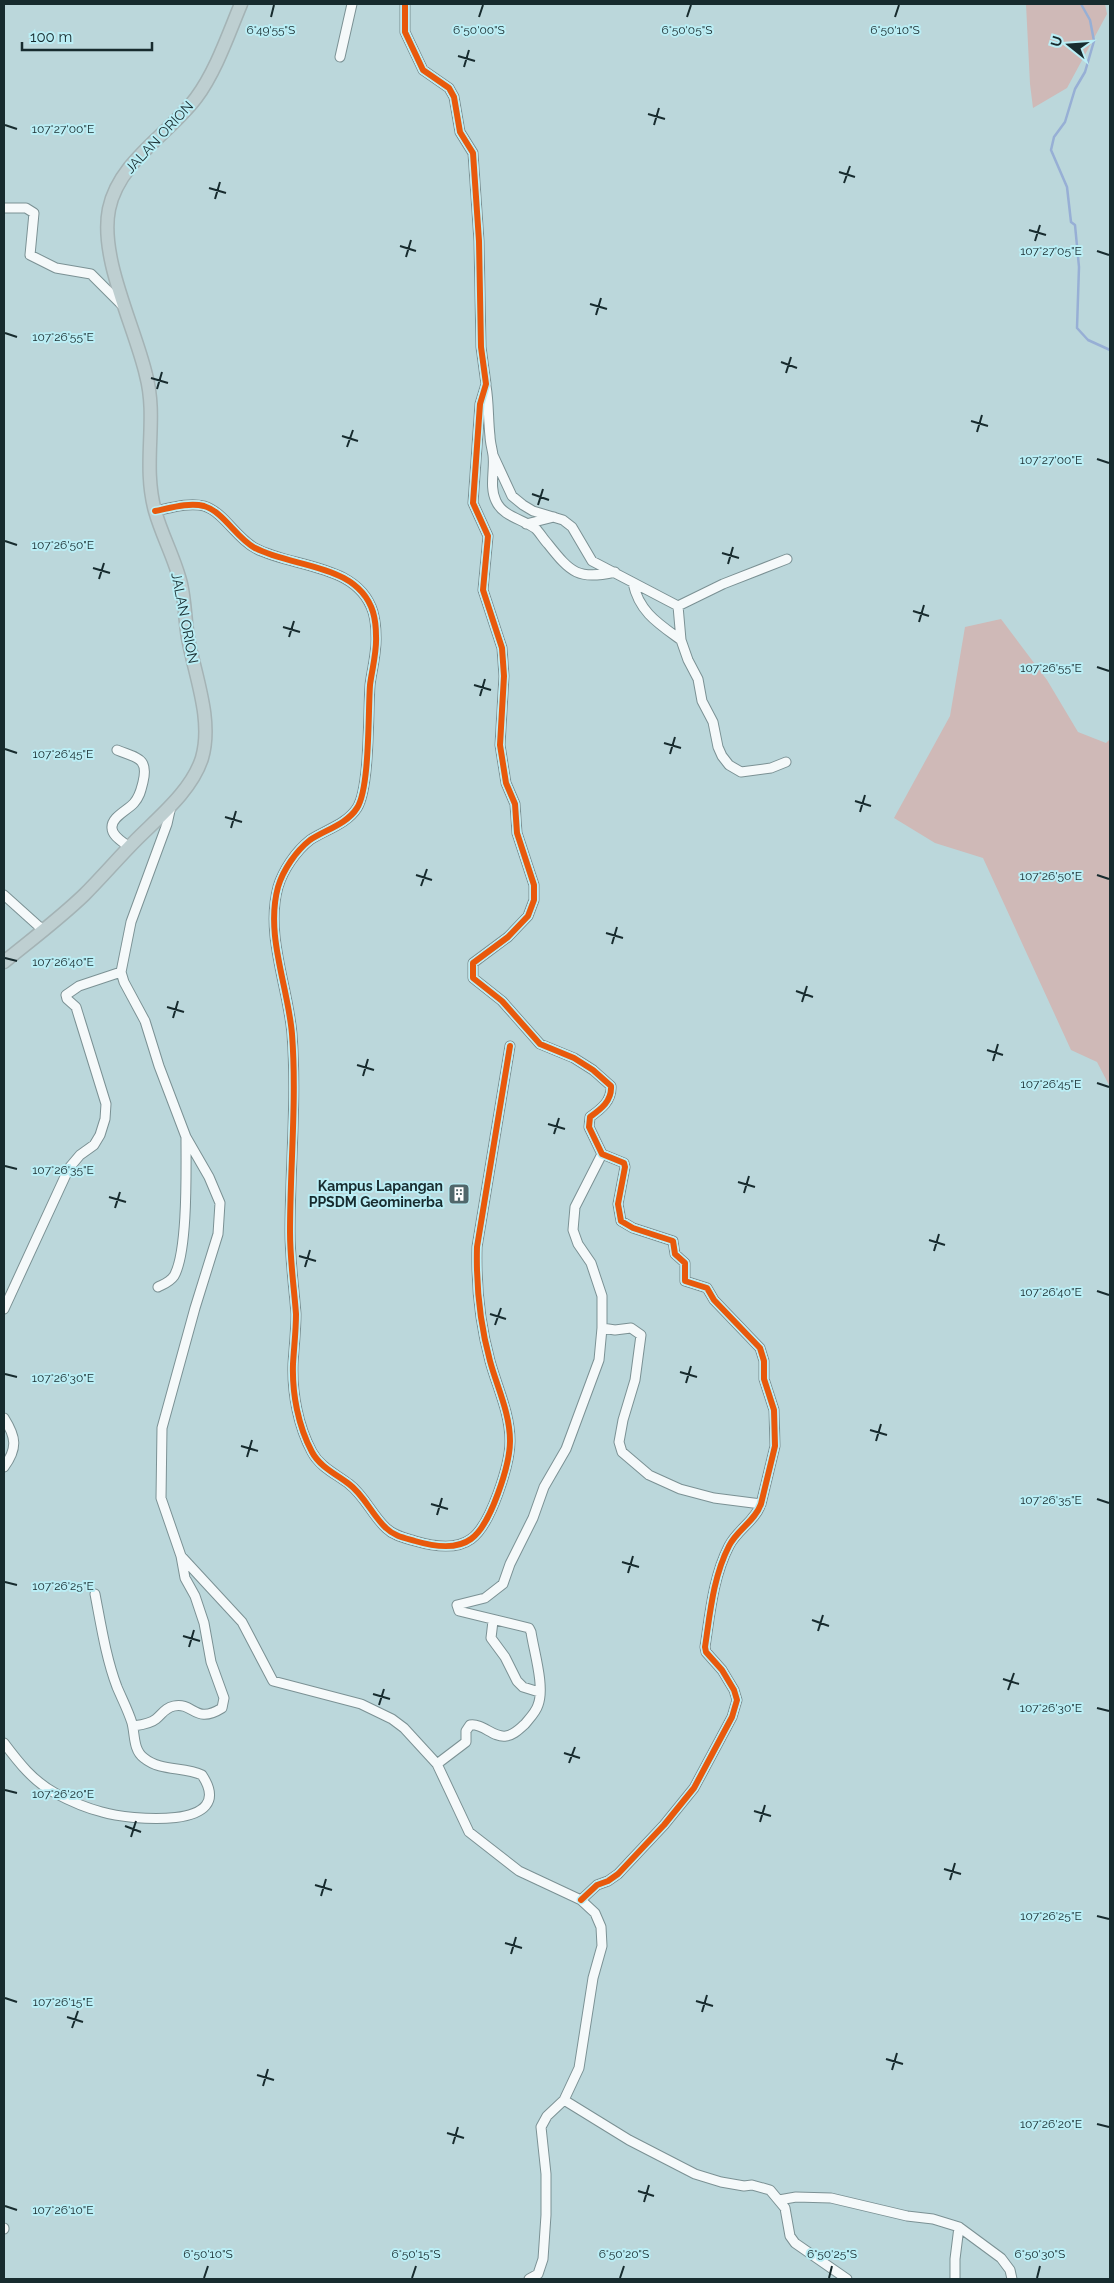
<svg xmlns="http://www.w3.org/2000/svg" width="1114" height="2283" font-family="Raleway,sans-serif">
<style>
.green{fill:#cfb9b7}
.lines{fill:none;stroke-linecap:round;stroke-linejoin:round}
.stream{stroke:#97afd5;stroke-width:2.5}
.minor-casing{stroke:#7b9194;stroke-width:11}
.highway-casing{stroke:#a4b3b5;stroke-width:15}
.minor{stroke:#f5f9fa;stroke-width:9}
.highway{stroke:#becfd1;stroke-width:12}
.cycleway-casing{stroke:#bbeef5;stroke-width:9}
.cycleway{stroke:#e8590c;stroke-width:6}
.ticks{fill:none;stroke:#172b2e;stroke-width:2}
.labels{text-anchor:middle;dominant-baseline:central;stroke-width:4;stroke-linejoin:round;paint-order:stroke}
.street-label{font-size:14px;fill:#172b2e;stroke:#bbeef5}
.poi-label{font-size:14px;font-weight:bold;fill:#172b2e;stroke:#bbeef5;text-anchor:end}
.ticks-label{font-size:12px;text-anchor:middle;fill:#172b2e;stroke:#bbeef5;stroke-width:4;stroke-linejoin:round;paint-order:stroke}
</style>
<rect width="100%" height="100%" fill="#bbd7db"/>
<path class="green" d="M1026,4H1105L1107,14L1067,88L1033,108L1030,84Z
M1001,619L1047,680L1078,732L1106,743L1110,739V1087L1097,1062L1071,1050L983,858L935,843L894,818L950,716L965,627Z"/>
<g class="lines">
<path class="stream" d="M1081,4L1090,20L1094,41L1085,72L1075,89L1065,122L1054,137L1051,150L1067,187L1071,222L1075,225L1079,267L1077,328L1088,340L1110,350"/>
<g class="minor-casing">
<path id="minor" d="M405,4V32L423,70L449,88L454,97L460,132L473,153L479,241L481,347L486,384L480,404L473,503L488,536L483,590L502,648L504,676L500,745L506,783L515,804L517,833L534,885V900L528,916L508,937L473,963V978L502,1001L540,1044L574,1058L593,1070L611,1086C612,1101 601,1109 590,1117L589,1127L602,1154L624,1163L625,1167L618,1204L621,1221L633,1228L673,1241L675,1254L685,1263V1281L707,1288L714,1300L760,1348L764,1361V1379L774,1410L775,1446L761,1504C755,1521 737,1530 729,1546C713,1577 710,1614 705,1647L706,1652L722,1670L734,1690L737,1700L732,1717L694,1788L664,1825L618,1874L608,1881L597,1885L581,1900
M340,57L352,4
M4,208H26L34,213L30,255L56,268L91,274L123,306
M486,386C489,403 488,419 490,436C490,442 492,448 493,455C495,469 489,487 496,501C503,517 523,519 536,529C540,533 544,540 548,544C571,573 578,580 615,572
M493,455L512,496L523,505L533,511L563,520L572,527L592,561L678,606L723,584L787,559
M155,511C170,508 189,502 204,506C224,512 236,538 255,548C292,568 358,563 373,612C375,619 376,628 376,636C377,652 372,669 370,685C368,712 370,788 357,808C347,824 325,830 310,840C296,851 283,870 278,887C265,935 288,986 292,1034C297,1100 290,1166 290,1232C290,1260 294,1287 296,1314C296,1331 294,1347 293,1364C292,1393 298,1426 312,1452C320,1467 336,1474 349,1484C364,1495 372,1515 386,1528C394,1536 405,1538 415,1541C432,1546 456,1550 471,1539C491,1525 510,1464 510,1441C510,1413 497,1387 490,1361C480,1324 476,1285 477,1247L510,1046
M526,524L554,517
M633,583C639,612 659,624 681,640
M678,606L681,640L688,660L698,679L702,701L713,722L718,747L722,756L729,765L741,772L771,768L786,762
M117,750C136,758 149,757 143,782C141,790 140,796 134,803C128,810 111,817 112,828C112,836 123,842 129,847
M171,806L167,824L131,922L121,972L124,982L145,1021L159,1066L186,1137L209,1177L220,1203L218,1234L195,1308L162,1428L161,1498L181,1556L242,1622L273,1681L361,1704L392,1719L404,1728L437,1764L469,1832L519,1871L581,1900L595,1913L601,1927L602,1946L593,1978L579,2068L564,2100L547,2116L541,2127L546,2174V2215L543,2259L538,2274L529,2279
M4,895L44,931
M158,1287C164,1284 170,1282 174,1276C188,1252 186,1169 186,1138
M4,1309L69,1168L80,1155L94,1145L100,1135L105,1119L106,1104L80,1020L76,1007L67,999L66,995L79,986L121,972
M602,1328L615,1330L631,1328L641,1335L635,1380L623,1420L619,1442L622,1452L649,1475L680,1489L714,1498L761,1504
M4,1418C16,1437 18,1448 4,1467
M493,1621L491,1638L505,1657L517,1681L523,1687L539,1692
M133,1726C140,1725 150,1724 156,1719C163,1713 165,1708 174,1706C194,1702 195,1725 222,1708L224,1698L211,1662L204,1623L195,1596L185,1578L181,1556
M4,1743C19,1763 33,1781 55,1793C70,1801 86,1808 102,1812C128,1820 239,1831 202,1775C184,1766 161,1772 144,1758C133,1750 135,1734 132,1723C128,1710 122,1699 117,1687C106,1658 101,1625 95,1594
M437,1764L466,1742V1731L470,1725C483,1723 493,1738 506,1736C514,1735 519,1729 525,1724C529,1719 536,1712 538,1705C545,1687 534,1652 531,1632L529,1628L459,1611L457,1605L485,1598L503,1584L510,1564L533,1518L544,1487L566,1449L599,1360L602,1328V1296L591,1263L578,1244L573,1230L575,1207L602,1154
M564,2100L629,2140L695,2174L721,2182L744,2186L752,2185L770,2190L785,2208L790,2236L795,2243L847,2279
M779,2200L796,2197L831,2198L907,2216L933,2219L959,2227L1001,2258L1010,2270L1012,2279
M4,2229V2228
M955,2279V2259L959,2227"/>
</g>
<g class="highway-casing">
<path id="highway" d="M4,962C31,940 59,919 84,895C102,877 119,857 137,839C160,816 192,790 202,758C213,720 195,676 188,638C185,620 185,601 181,584C175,559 162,536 155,511C142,463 158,420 146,375C135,327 99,258 109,209C119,161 168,135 196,98C216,71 228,35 241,4"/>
</g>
<use href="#minor" class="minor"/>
<use href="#highway" class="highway"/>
<g class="cycleway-casing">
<path id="cycleway" d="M405,4V32L423,70L449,88L454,97L460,132L473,153L479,241L481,347L486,384L480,404L473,503L488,536L483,590L502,648L504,676L500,745L506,783L515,804L517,833L534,885V900L528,916L508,937L473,963V978L502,1001L540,1044L574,1058L593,1070L611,1086C612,1101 601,1109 590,1117L589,1127L602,1154L624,1163L625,1167L618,1204L621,1221L633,1228L673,1241L675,1254L685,1263V1281L707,1288L714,1300L760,1348L764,1361V1379L774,1410L775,1446L761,1504C755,1521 737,1530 729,1546C713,1577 710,1614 705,1647L706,1652L722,1670L734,1690L737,1700L732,1717L694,1788L664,1825L618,1874L608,1881L597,1885L581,1900
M155,511C170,508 189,502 204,506C224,512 236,538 255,548C292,568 358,563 373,612C375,619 376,628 376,636C377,652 372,669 370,685C368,712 370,788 357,808C347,824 325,830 310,840C296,851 283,870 278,887C265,935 288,986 292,1034C297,1100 290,1166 290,1232C290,1260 294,1287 296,1314C296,1331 294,1347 293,1364C292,1393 298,1426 312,1452C320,1467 336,1474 349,1484C364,1495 372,1515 386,1528C394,1536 405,1538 415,1541C432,1546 456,1550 471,1539C491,1525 510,1464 510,1441C510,1413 497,1387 490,1361C480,1324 476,1285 477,1247L510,1046"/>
</g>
<use href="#cycleway" class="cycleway"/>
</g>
<path class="ticks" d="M271,17L274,5M479,17L483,5M687,17L691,5M895,17L899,5M458,56L475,61M464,67L469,50M648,114L665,119M5,125L17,129M654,125L659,108M839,172L855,177M844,183L850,166M209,188L226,193M215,199L220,182M1029,230L1046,235M1035,241L1040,225M400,246L416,251M1097,251L1109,255M406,257L411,240M590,304L607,309M596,315L601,298M5,333L17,337M781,362L797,368M786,373L791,357M151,378L168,383M157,389L162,372M971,421L988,426M977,432L982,415M342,436L358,441M347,447L353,430M1097,459L1109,463M532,494L549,500M538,505L543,489M5,541L17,545M722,553L739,558M728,564L733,547M93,568L110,573M99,579L104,563M913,611L929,616M919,622L924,605M283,627L300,632M289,637L294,621M1097,667L1109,671M474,685L491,690M480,696L485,679M664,743L681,748M5,749L17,753M670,754L675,737M855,801L871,806M860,812L865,795M225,817L242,822M231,828L236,811M416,875L432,880M1097,875L1109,879M421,886L427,869M606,933L623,938M612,944L617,927M5,958L17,961M796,991L813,997M802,1002L807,986M167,1007L184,1012M173,1018L178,1001M987,1050L1003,1055M993,1061L998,1044M357,1065L374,1070M363,1076L368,1059M1097,1083L1109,1087M548,1124L565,1129M554,1134L559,1118M5,1166L17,1169M738,1182L755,1187M744,1193L749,1176M109,1197L126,1202M115,1208L120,1192M929,1240L945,1245M934,1251L939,1234M299,1256L316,1261M305,1267L310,1250M1097,1291L1109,1295M490,1314L506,1319M495,1325L501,1308M680,1372L697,1377M5,1374L17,1377M686,1383L691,1366M870,1430L887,1435M876,1441L881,1424M241,1446L258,1451M247,1457L252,1440M1097,1499L1109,1503M431,1504L448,1509M437,1515L442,1498M622,1562L639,1567M628,1573L633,1556M5,1582L17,1585M812,1620L829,1626M818,1631L823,1615M183,1636L200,1641M189,1647L194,1630M1003,1679L1019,1684M1008,1690L1014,1673M373,1694L390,1699M379,1705L384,1689M1097,1708L1109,1711M564,1753L580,1758M569,1763L575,1747M5,1790L17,1793M754,1811L771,1816M760,1822L765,1805M125,1826L141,1832M131,1837L136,1821M944,1869L961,1874M950,1880L955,1863M315,1885L332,1890M321,1896L326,1879M1097,1916L1109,1919M505,1943L522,1948M511,1954L516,1937M5,1998L17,2002M696,2001L713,2006M702,2012L707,1995M67,2017L83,2022M72,2028L78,2011M886,2059L903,2064M892,2070L897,2053M257,2075L274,2080M263,2086L268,2069M1097,2124L1109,2127M447,2133L464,2138M453,2144L458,2127M638,2191L654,2196M644,2202L649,2185M5,2206L17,2210M204,2278L208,2266M412,2278L416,2266M620,2278L624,2266M829,2278L832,2266M1037,2278L1040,2266"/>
<defs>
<g id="building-square" transform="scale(1.125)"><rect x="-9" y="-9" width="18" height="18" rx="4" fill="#50676b" stroke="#bbeef5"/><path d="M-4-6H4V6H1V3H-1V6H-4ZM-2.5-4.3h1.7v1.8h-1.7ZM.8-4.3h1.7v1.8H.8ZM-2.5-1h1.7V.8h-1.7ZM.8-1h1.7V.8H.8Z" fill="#fff"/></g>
</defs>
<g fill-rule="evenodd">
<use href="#building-square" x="459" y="1194"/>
</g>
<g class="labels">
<g class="street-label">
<text transform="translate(159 137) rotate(-47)">JALAN ORION</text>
<text transform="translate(185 618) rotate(79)">JALAN ORION</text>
</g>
<g class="poi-label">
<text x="443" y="1186">Kampus Lapangan<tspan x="443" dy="16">PPSDM Geominerba</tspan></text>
</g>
</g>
<g class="ticks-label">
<text x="271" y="34">6°49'55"S</text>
<text x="479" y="34">6°50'00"S</text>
<text x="687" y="34">6°50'05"S</text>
<text x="895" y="34">6°50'10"S</text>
<text x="63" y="133">107°27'00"E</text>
<text x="1051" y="255">107°27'05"E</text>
<text x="63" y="341">107°26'55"E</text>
<text x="1051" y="464">107°27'00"E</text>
<text x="63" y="549">107°26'50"E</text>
<text x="1051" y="672">107°26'55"E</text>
<text x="63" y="758">107°26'45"E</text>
<text x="1051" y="880">107°26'50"E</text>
<text x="63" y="966">107°26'40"E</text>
<text x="1051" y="1088">107°26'45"E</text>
<text x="63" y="1174">107°26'35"E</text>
<text x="1051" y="1296">107°26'40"E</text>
<text x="63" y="1382">107°26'30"E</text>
<text x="1051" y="1504">107°26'35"E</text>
<text x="63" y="1590">107°26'25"E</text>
<text x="1051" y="1712">107°26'30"E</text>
<text x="63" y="1798">107°26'20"E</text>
<text x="1051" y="1920">107°26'25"E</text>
<text x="63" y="2006">107°26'15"E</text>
<text x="1051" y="2128">107°26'20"E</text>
<text x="63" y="2214">107°26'10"E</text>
<text x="208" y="2258">6°50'10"S</text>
<text x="416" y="2258">6°50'15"S</text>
<text x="624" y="2258">6°50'20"S</text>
<text x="832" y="2258">6°50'25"S</text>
<text x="1040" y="2258">6°50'30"S</text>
</g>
<rect width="1114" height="2283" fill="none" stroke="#172b2e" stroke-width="10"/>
<g transform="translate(1069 45) rotate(287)" stroke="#bbeef5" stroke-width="4" paint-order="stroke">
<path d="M0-4L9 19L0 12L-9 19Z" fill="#172b2e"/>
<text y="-8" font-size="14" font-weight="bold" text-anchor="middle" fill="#172b2e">U</text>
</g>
<path d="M22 42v8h130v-8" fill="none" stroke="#172b2e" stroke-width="2.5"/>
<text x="30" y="42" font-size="15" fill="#172b2e" stroke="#bbeef5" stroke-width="4" paint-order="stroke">100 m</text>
</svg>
